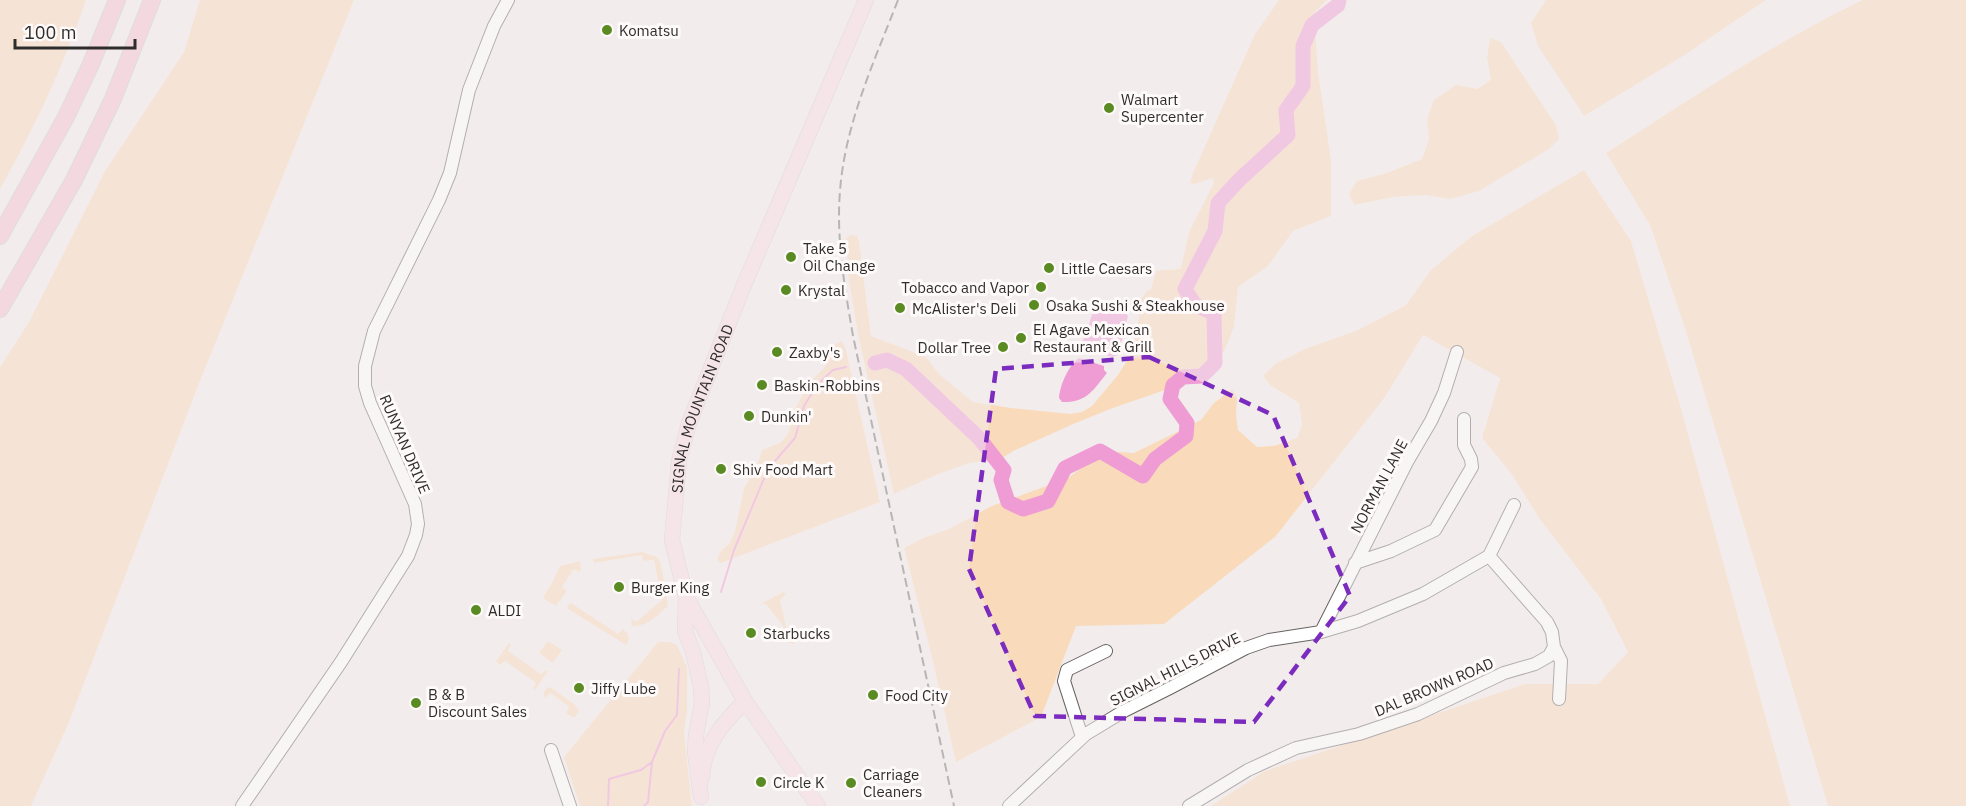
<svg xmlns="http://www.w3.org/2000/svg" width="1966" height="806" font-family="'IBM Plex Sans',sans-serif">
<style>
.green{fill:#f9dabb}
.water{fill:#ef9cd5}
.lines{fill:none;stroke-linecap:round;stroke-linejoin:round}
.stream{stroke:#ef9cd5;stroke-width:2}
.river{stroke:#ef9cd5;stroke-width:15}
.minor-casing{stroke:#676363;stroke-width:14}
.major-casing{stroke:#c9c8c8;stroke-width:16}
.highway-casing{stroke:#c9c8c8;stroke-width:18}
.minor{stroke:#fff;stroke-width:12}
.major{stroke:#f9d9e2;stroke-width:15}
.highway{stroke:#f5bfce;stroke-width:16}
.rail{stroke:#757271;stroke-width:2;stroke-dasharray:9 4.5;stroke-linecap:butt}
.marked{fill:none;stroke:#7b2cbf;stroke-width:4.5;stroke-dasharray:12 8;stroke-linejoin:round}
.poi-dot{fill:#598b22;stroke:#fffafa;stroke-width:2}
.labels{text-anchor:middle;dominant-baseline:central;stroke-width:6;stroke-linejoin:round;paint-order:stroke}
.poi-label{font-size:15px;fill:#2f2d2c;stroke:#fffafa;text-anchor:start}
.street-label{font-size:15px;fill:#2f2d2c;stroke:#fffafa}
</style>
<rect width="100%" height="100%" fill="#f2edec"/>
<path class="green" d="M0,0H86C64,65 34,129 0,189Z
M200,0H354L198,386L69,722L31,806H0V367L29,322L105,171L184,52Z
M1279,0H1327L1314,13L1318,72L1331,160V216L1293,231L1268,266L1238,287L1234,327L1224,352L1196,371L1179,374L1168,383L1165,390L1110,409L1071,425L1013,451L1001,459L969,463L936,475L894,494L859,339L849,281L846,238L851,235L857,236L859,242L871,336L926,357L939,374L973,402L1011,408L1070,414L1082,412L1092,406L1118,375L1132,353L1140,312V301L1147,291L1151,289L1156,271C1164,269 1173,271 1181,268L1189,232L1214,183L1212,178L1195,184L1190,183L1193,173L1255,34Z
M1546,0H1766L1683,56L1584,116L1538,46L1531,23Z
M1863,0H1966V806H1828L1685,328L1650,225L1606,153C1690,99 1773,43 1863,0Z
M1490,38L1501,42L1556,125L1559,139L1549,149L1479,191L1451,199L1425,195L1393,197L1354,205L1349,194L1357,181L1387,173L1422,159L1429,139L1427,119L1434,100L1456,85L1477,89L1491,80L1487,58Z
M1584,170L1631,241L1680,405L1790,806H1211L1265,771L1525,684H1598L1628,652L1601,599L1539,518L1511,473L1482,438L1500,378L1423,335L1385,397L1275,537L1164,624L1076,626L1041,717L956,762L932,657L904,548L923,538L949,529L992,506L1068,478L1088,463L1118,452L1134,453L1173,434L1201,420L1213,404L1232,389L1237,396L1236,416L1238,430L1257,447L1274,446L1297,438L1302,425L1299,403L1270,385L1263,376L1275,364L1305,349L1358,330L1406,305L1431,270L1472,236Z
M842,341L846,350L880,502L721,563L717,560L720,552L730,543L735,531L744,488L756,469L762,450L780,443L788,434L796,407L809,383L824,368L830,358L833,345Z
M642,552L657,557L661,564L668,606C657,616 647,627 632,626L631,618L636,622L662,600L654,560L643,561L642,555L594,563L593,559Z
M580,561L581,570L579,572L574,569L562,587L567,591L556,606L544,599L543,597L551,585L560,566Z
M783,592L786,594L780,600L789,640H796L794,644L789,643L780,631L784,627L766,604H761Z
M571,603L618,634L623,629C629,635 631,638 626,645L568,609L567,606Z
M548,641L562,650L553,663L539,653Z
M658,642H670L677,645L687,667V712L684,732L692,806H580L564,757Z
M509,643L511,645L508,651L541,674L546,670L548,671L535,690L533,688L536,683L505,661L500,665L496,661Z
M550,687L574,704L579,711L575,717H573L566,713L569,707L551,693L545,698L543,693L547,688Z"/>
<path class="water" d="M1101,302L1124,310L1128,316L1118,355L1112,357L1078,346C1093,332 1085,317 1101,302Z
M1079,358L1104,366V370L1107,373C1093,390 1087,403 1062,402L1059,398C1060,385 1068,366 1079,358Z"/>
<g class="lines">
<path class="stream" d="M721,592L734,550L768,469L795,438L804,406L817,385L833,370L846,367
M608,806L609,779L641,770L652,762
M644,806L648,802L652,762L665,731L677,715L679,669"/>
<path class="river" d="M875,363L887,360L906,369L979,438L1004,470L1001,480L1008,502L1023,509L1048,501L1065,468L1100,451L1143,476L1155,459L1186,436L1187,423L1170,399L1173,385L1183,377L1202,376L1215,363L1214,313L1195,305L1185,289L1215,231L1218,203L1239,180L1288,135L1286,110L1303,86V46L1312,25L1338,5L1339,0"/>
<g class="minor-casing">
<path id="minor" d="M1489,556L1547,622L1552,632L1554,647L1561,661L1559,699
M1489,556L1514,505
M1355,563L1391,551L1435,530L1472,467L1471,459L1464,445V419
M1321,632L1407,462L1431,421L1444,393L1457,352
M1082,737L1064,681L1067,670L1106,651
M551,750L570,806
M242,806L341,662L408,556L416,535L418,524L415,504L370,403L365,386V366L374,331L439,200L450,173L469,90L494,26L508,0
M1009,806L1086,734L1124,711L1170,688L1246,648L1269,640L1321,632L1358,621L1423,594L1489,556
M1189,806L1248,770L1296,748L1359,734L1418,714L1504,673L1535,664L1549,656L1554,647"/>
</g>
<g class="major-casing">
<g id="major">
<path d="M686,597L685,631L693,652L701,687L702,703L696,735L695,752L701,797"/>
<path d="M702,777C704,744 723,723 745,701"/>
<path id="s1" d="M818,806L745,701L686,597L672,540L679,461L689,423L744,285L866,0"/>
</g>
</g>
<g class="highway-casing">
<path id="highway" d="M0,236L66,117L91,64L117,0
M0,309L74,180L113,99L152,0"/>
</g>
<use href="#minor" class="minor"/>
<use href="#major" class="major"/>
<use href="#highway" class="highway"/>
<path class="rail" d="M898,0C874,62 845,124 840,191C836,240 845,289 853,336L954,806"/>
</g>
<path d="M0 0H1966V806H0ZM1149,357L1273,415L1350,596L1254,722L1035,716L969,569L996,369Z" fill="#f2edec" fill-opacity=".55" fill-rule="evenodd"/>
<path class="marked" d="M1149,357L1273,415L1350,596L1254,722L1035,716L969,569L996,369Z"/>
<g class="poi-dot">
<circle cx="607" cy="30" r="6"/>
<circle cx="1109" cy="108" r="6"/>
<circle cx="791" cy="257" r="6"/>
<circle cx="1049" cy="268" r="6"/>
<circle cx="1041" cy="287" r="6"/>
<circle cx="786" cy="290" r="6"/>
<circle cx="1034" cy="305" r="6"/>
<circle cx="900" cy="308" r="6"/>
<circle cx="1021" cy="338" r="6"/>
<circle cx="1003" cy="347" r="6"/>
<circle cx="777" cy="352" r="6"/>
<circle cx="762" cy="385" r="6"/>
<circle cx="749" cy="416" r="6"/>
<circle cx="721" cy="469" r="6"/>
<circle cx="619" cy="587" r="6"/>
<circle cx="476" cy="610" r="6"/>
<circle cx="751" cy="633" r="6"/>
<circle cx="579" cy="688" r="6"/>
<circle cx="873" cy="695" r="6"/>
<circle cx="416" cy="703" r="6"/>
<circle cx="761" cy="782" r="6"/>
<circle cx="851" cy="783" r="6"/>
</g>
<g class="labels">
<g class="poi-label">
<text x="619" y="30">Komatsu</text>
<text x="1121" y="99">Walmart<tspan x="1121" dy="17">Supercenter</tspan></text>
<text x="803" y="248">Take 5<tspan x="803" dy="17">Oil Change</tspan></text>
<text x="1061" y="268">Little Caesars</text>
<text x="1029" y="287" text-anchor="end">Tobacco and Vapor</text>
<text x="798" y="290">Krystal</text>
<text x="1046" y="305">Osaka Sushi &amp; Steakhouse</text>
<text x="912" y="308">McAlister's Deli</text>
<text x="1033" y="329">El Agave Mexican<tspan x="1033" dy="17">Restaurant &amp; Grill</tspan></text>
<text x="991" y="347" text-anchor="end">Dollar Tree</text>
<text x="789" y="352">Zaxby's</text>
<text x="774" y="385">Baskin-Robbins</text>
<text x="761" y="416">Dunkin'</text>
<text x="733" y="469">Shiv Food Mart</text>
<text x="631" y="587">Burger King</text>
<text x="488" y="610">ALDI</text>
<text x="763" y="633">Starbucks</text>
<text x="591" y="688">Jiffy Lube</text>
<text x="428" y="694">B &amp; B<tspan x="428" dy="17">Discount Sales</tspan></text>
<text x="885" y="695">Food City</text>
<text x="863" y="774">Carriage<tspan x="863" dy="17">Cleaners</tspan></text>
<text x="773" y="782">Circle K</text>
</g>
<g class="street-label">
<text stroke="none"><textPath href="#s1" startOffset="442">SIGNAL MOUNTAIN ROAD</textPath></text>
<text transform="translate(405 444) rotate(67)">RUNYAN DRIVE</text>
<text transform="translate(1379 486) rotate(-62)">NORMAN LANE</text>
<text transform="translate(1175 669) rotate(-27)">SIGNAL HILLS DRIVE</text>
<text transform="translate(1434 687) rotate(-23)">DAL BROWN ROAD</text>
</g>
</g>
<path d="M15 39v9h120v-9" fill="none" stroke="#2f2d2c" stroke-width="3"/>
<text x="24" y="39" font-size="18" fill="#2f2d2c" stroke="#fffafa" stroke-width="4.5" paint-order="stroke">100 m</text>
</svg>
